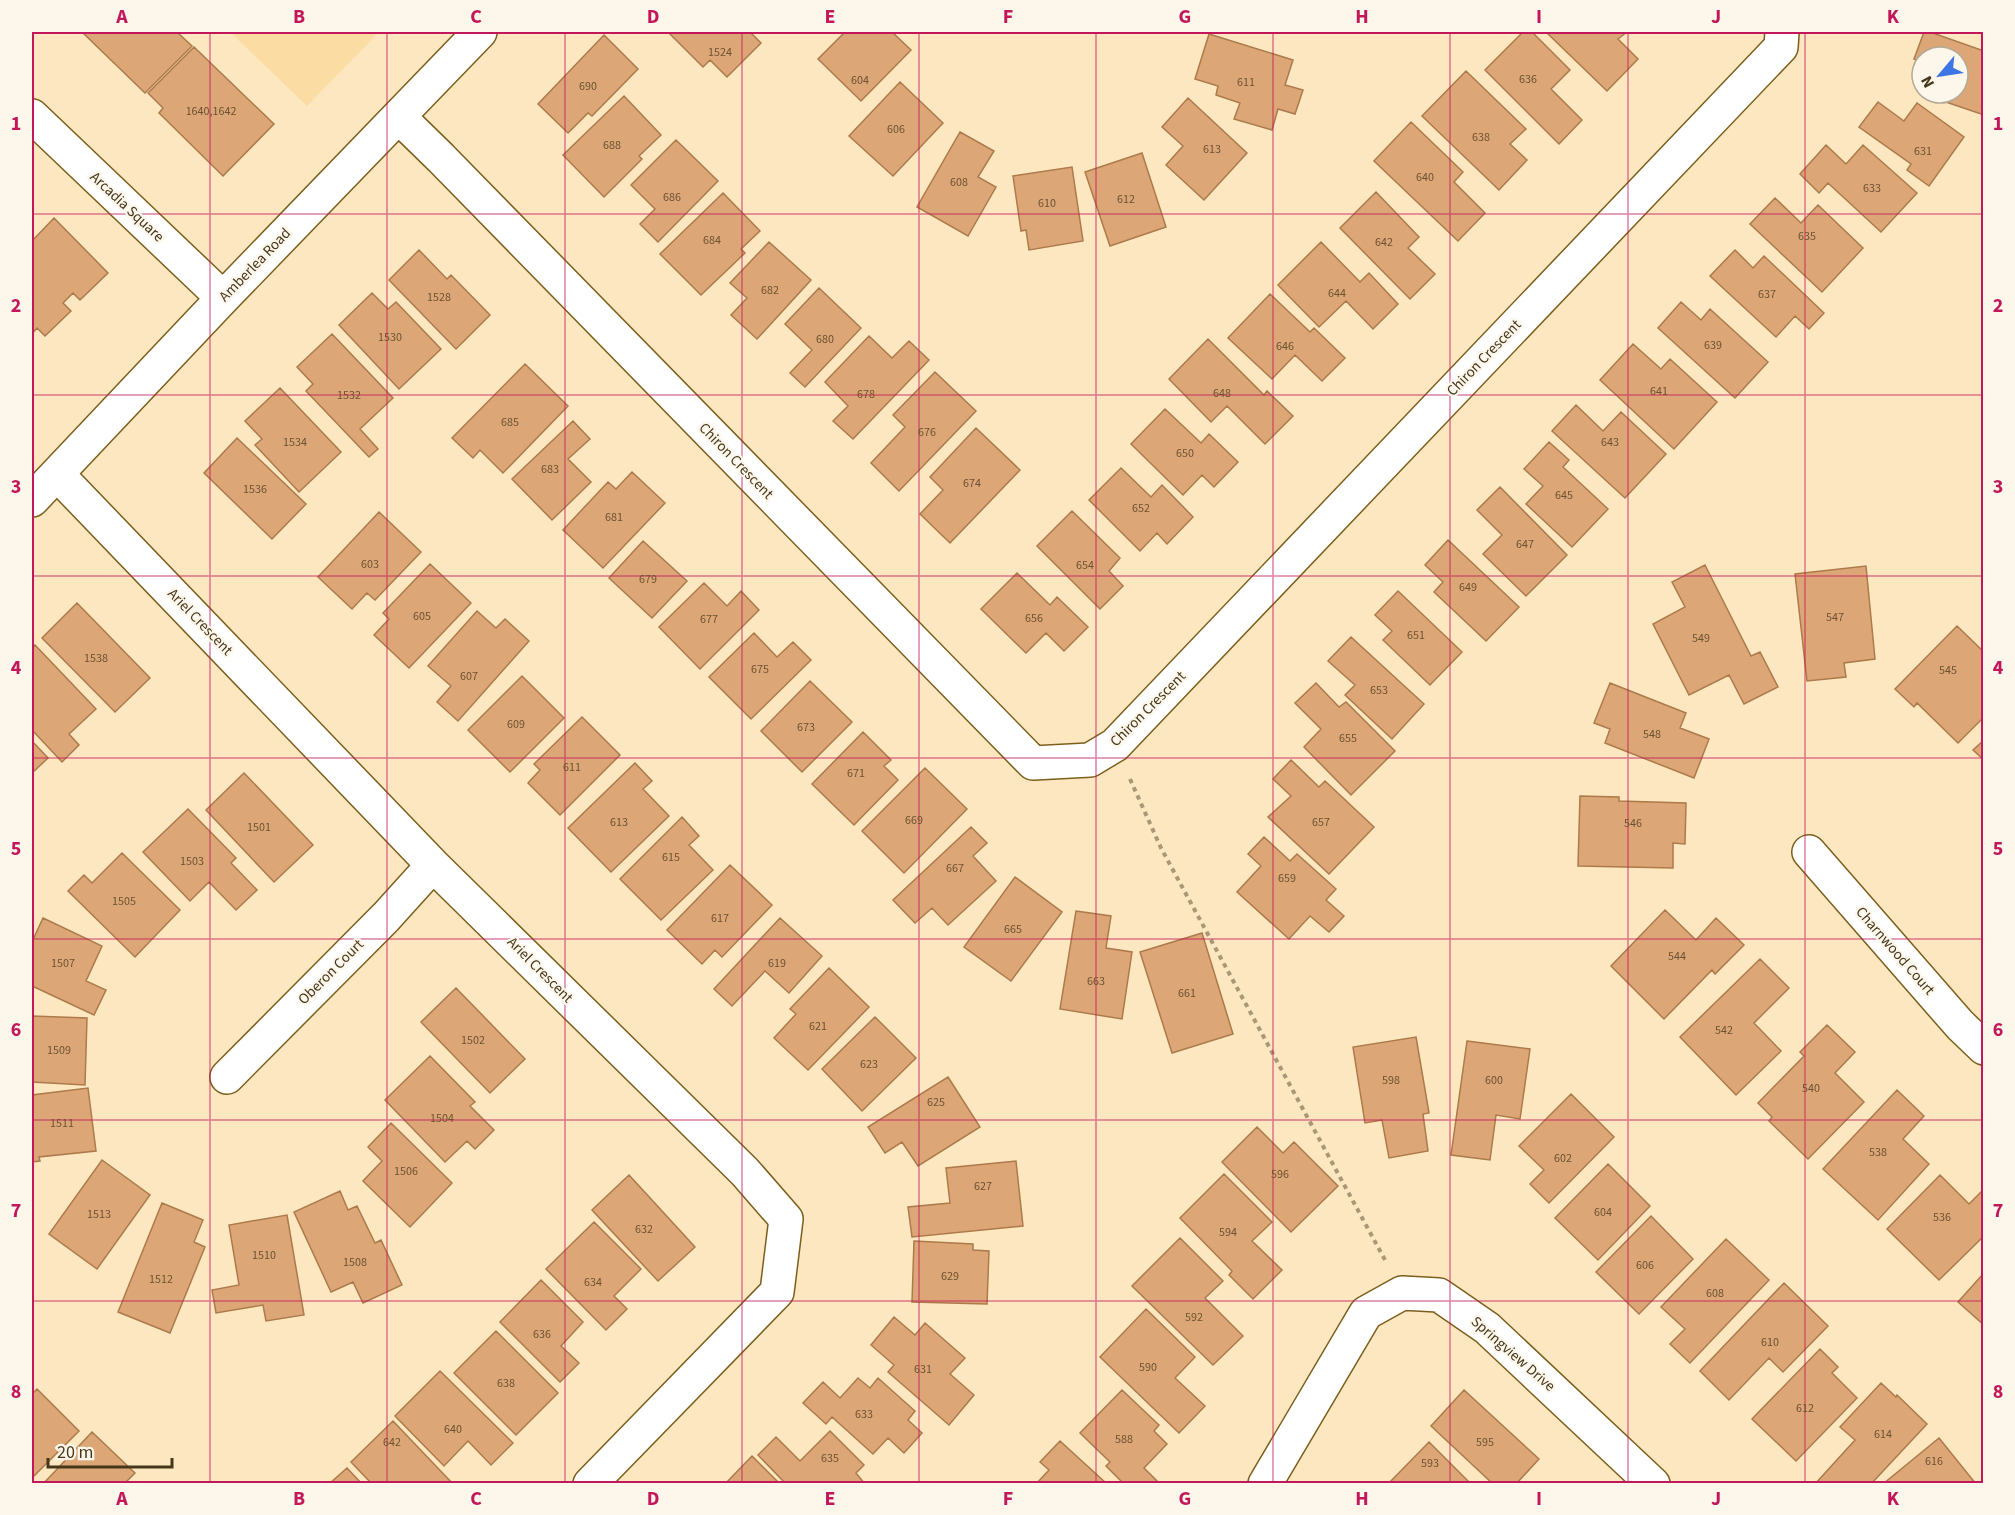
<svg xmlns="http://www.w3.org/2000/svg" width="2015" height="1515" font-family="'Source Sans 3',sans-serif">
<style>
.built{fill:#fbdca3}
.building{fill:#dda676;stroke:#ad7a4a;stroke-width:1.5}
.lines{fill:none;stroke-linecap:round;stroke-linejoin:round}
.minor-casing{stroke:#7d5f1c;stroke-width:36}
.path{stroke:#a99776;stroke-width:4;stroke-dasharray:4.5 4.5;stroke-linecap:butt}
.minor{stroke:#fff;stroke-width:33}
.grid{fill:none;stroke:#c2185b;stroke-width:1.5;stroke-opacity:0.55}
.labels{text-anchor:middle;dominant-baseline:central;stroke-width:4.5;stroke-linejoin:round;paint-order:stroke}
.number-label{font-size:12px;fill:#6b5332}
.street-label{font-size:15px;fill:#45371c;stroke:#fdf6ea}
.neatline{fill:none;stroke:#c2185b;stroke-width:2}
.grid-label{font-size:20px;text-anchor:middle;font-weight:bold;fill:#c2185b}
</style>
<rect width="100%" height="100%" fill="#fce7c1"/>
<path class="built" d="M230,32H379L307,106Z"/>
<path class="building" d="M82,32H177L192,46L145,93Z
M668,32H750L761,43L727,77L710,60L703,67Z
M845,32H892L911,50L861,101L818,59Z
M1523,32H1532L1570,70L1551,89L1582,120L1559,144L1485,70Z
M1546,32H1627L1618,39L1638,59L1607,91Z
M1924,32H1930L1984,51V115L1937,99L1939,93H1958V57H1922V62L1914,59Z
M1209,34L1293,60L1285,85L1303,90L1295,114L1278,109L1272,130L1234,119L1240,103L1216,95L1218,86L1195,79Z
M604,35L638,69L592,116L588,113L568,133L538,104Z
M194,47L274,124L223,176L159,113L163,108L148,93Z
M1466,71L1526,129L1510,144L1527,160L1499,190L1422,116Z
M900,82L943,123L893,176L849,136Z
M624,96L661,135L639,156L642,159L604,197L563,155Z
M1188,98L1247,153L1204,200L1166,165L1183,146L1162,127Z
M1878,102L1904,121L1917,103L1964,137L1929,186L1907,170L1911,164L1859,127Z
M1411,122L1463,172L1454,182L1485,213L1458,241L1374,161Z
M960,132L994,151L978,177L996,187L968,236L917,207Z
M676,140L718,181L658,242L640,224L655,209L631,185Z
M1826,145L1846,164L1863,145L1917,193L1881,232L1828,183L1819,193L1800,174Z
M1142,153L1166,227L1110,246L1085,172Z
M1072,167L1083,241L1029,250L1026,230L1021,231L1013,176Z
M1376,192L1419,237L1408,248L1435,274L1410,299L1340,228Z
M723,193L760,231L741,249L745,253L701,295L660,254Z
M1775,198L1801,223L1818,205L1863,248L1822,292L1750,224Z
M54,218L108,273L80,300L73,293L63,303L71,311L45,336L37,328L32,334V241Z
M769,242L811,280L757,339L731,315L747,298L730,283Z
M1321,242L1360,282L1369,273L1398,304L1373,329L1346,301L1319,327L1278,285Z
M419,250L447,279L451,275L490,315L456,349L389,280Z
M1735,250L1753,268L1764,256L1824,313L1809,329L1795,316L1776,337L1710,276Z
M819,288L861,328L805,387L790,373L812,350L785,324Z
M372,293L388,309L396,302L441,349L399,389L339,325Z
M1270,294L1310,332L1314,328L1345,358L1322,381L1295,355L1272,379L1228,338Z
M1681,302L1701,320L1710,309L1768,362L1735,398L1658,328Z
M332,334L393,398L360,429L378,449L369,457L306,391L313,384L297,367Z
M869,336L892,358L909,341L929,360L853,439L833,421L848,406L825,382Z
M1208,339L1264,395L1267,391L1293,416L1265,444L1227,406L1211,422L1169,379Z
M1633,344L1661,369L1670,359L1717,402L1674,449L1600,380Z
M525,364L568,406L503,473L480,450L473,458L452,438Z
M935,372L976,411L899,491L871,463L905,427L893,415Z
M280,388L341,452L299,492L255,445L262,439L245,421Z
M1576,405L1603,431L1621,412L1666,454L1625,498L1552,431Z
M1165,409L1201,443L1209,434L1238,462L1214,487L1202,475L1183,495L1131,444Z
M573,421L590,439L568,459L591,482L552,520L512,479Z
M976,428L1020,470L950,543L920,514L943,490L930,477Z
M237,438L306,504L272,539L204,473Z
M1549,442L1569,460L1563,467L1608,509L1572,547L1526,504L1543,486L1524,469Z
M1121,468L1151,497L1162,485L1193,517L1167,544L1157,533L1140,551L1089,500Z
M632,472L665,503L603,568L563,530L608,482L616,489Z
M1500,487L1567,555L1526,596L1483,554L1502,535L1477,510Z
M1072,511L1120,558L1109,571L1123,586L1100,609L1037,546Z
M379,512L421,552L375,600L367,593L352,609L318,577Z
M1448,540L1519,607L1486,641L1434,592L1443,582L1425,565Z
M643,541L687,581L652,618L609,578Z
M430,564L471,603L409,668L374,635L389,619L383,613Z
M1705,565L1751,656L1760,652L1778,687L1744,704L1729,675L1689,695L1653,624L1685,607L1672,582Z
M1866,566L1875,659L1844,663L1846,677L1807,681L1795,574Z
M1017,573L1050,605L1057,597L1088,627L1064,651L1046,633L1026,653L981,609Z
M704,583L727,606L741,591L759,610L700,669L659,627Z
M1398,591L1462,652L1430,685L1383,640L1392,631L1375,615Z
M77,603L150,678L115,712L42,638Z
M477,611L496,628L505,619L529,641L458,721L437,702L451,686L428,666Z
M1957,626L1984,652V717L1958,743L1917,703L1914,707L1895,689Z
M754,633L777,657L793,642L811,660L751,719L709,677Z
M1351,637L1424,704L1392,739L1345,695L1355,685L1328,661Z
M35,645L96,709L69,734L79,745L62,762L32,730V649Z
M522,676L564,718L510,772L468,730Z
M810,681L852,722L802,772L761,731Z
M1316,683L1339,707L1346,702L1395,751L1351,795L1304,747L1321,729L1295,703Z
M1610,683L1686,713L1680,728L1709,739L1694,778L1605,743L1610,729L1594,723Z
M582,717L620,755L560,815L528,783L540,770L534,764Z
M863,732L891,760L884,766L898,780L854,825L812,784Z
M1984,740V760L1973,750Z
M32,741L48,758L32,773Z
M1291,760L1319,787L1325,781L1374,827L1329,874L1268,817L1291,796L1273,779Z
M635,763L652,781L643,789L669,816L611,872L568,828Z
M925,768L967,809L904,873L862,831Z
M244,773L313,845L274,882L206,810Z
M1580,796L1619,797V801L1686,803L1685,844L1673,843V868L1578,866Z
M188,809L236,858L231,863L257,890L236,910L209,882L190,901L143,852Z
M682,817L699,836L689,845L713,870L661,920L620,879Z
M971,827L987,843L973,856L996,881L948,925L932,908L915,923L893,900Z
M1264,837L1290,861L1297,854L1336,889L1326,900L1344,916L1329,932L1310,916L1289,939L1237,892L1261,866L1248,854Z
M122,853L180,910L135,957L68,891L84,875L92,883Z
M730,865L772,905L722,957L715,950L702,964L667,930Z
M1015,877L1062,912L1011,981L964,947Z
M1665,910L1696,940L1716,918L1744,945L1715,974L1712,970L1664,1019L1611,966Z
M1076,911L1111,916L1106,948L1132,952L1122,1019L1060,1009Z
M43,918L102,946L86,981L106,990L94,1015L32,986V942Z
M780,918L822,956L789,993L765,971L732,1006L714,989Z
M1202,933L1233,1034L1172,1053L1140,952Z
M1760,959L1789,988L1754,1023L1781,1051L1736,1095L1680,1037Z
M829,968L869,1007L808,1070L774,1038L796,1014L790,1009Z
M456,988L525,1059L490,1093L421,1022Z
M32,1016L87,1018L85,1085L32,1082Z
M875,1017L916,1058L862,1111L822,1069Z
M1827,1025L1855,1052L1835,1073L1864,1102L1808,1159L1769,1121L1772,1117L1758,1103L1804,1056L1800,1052Z
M1416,1037L1429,1113L1423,1114L1428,1151L1389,1158L1382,1120L1365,1123L1353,1047Z
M1467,1041L1530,1049L1520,1119L1496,1115L1490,1160L1451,1155Z
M430,1056L475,1102L470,1106L494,1130L475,1149L467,1141L445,1162L385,1100Z
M948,1077L980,1127L918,1166L902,1142L885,1153L868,1127Z
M88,1088L96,1151L39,1157L40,1161L32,1162V1095Z
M1897,1090L1924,1116L1903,1139L1929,1164L1878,1220L1823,1169Z
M1571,1094L1614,1137L1549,1203L1530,1184L1544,1170L1519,1146Z
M391,1123L452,1183L410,1227L363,1181L382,1161L368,1147Z
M1257,1127L1283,1153L1294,1142L1338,1186L1291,1232L1222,1162Z
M102,1160L150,1195L97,1269L49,1234Z
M1016,1161L1023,1226L912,1237L908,1207L950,1203L946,1168Z
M1608,1164L1650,1206L1598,1260L1555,1218Z
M1224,1174L1272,1222L1252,1241L1282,1270L1253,1299L1229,1275L1232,1271L1180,1218Z
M629,1175L695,1247L658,1281L592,1210Z
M1940,1175L1969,1204L1984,1189V1236L1939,1280L1887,1229Z
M340,1191L348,1210L357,1206L375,1243L381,1240L402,1285L363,1303L353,1282L331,1292L294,1212Z
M162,1203L203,1220L194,1242L205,1247L170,1333L118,1312Z
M287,1215L304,1315L266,1321L263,1305L216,1313L212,1290L239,1285L229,1225Z
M1651,1216L1693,1259L1639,1314L1596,1272Z
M594,1222L641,1269L614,1296L627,1309L606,1330L546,1269Z
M1180,1238L1223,1281L1205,1298L1243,1336L1213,1365L1132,1286Z
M1726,1239L1769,1280L1690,1363L1670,1344L1685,1329L1661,1307Z
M914,1241L973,1244V1250L989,1251L987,1304L912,1302Z
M1984,1273V1325L1958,1302Z
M541,1280L583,1322L561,1346L579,1363L560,1382L500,1322Z
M1784,1283L1828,1326L1783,1372L1769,1358L1729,1400L1700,1371Z
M1146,1309L1195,1357L1175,1378L1205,1406L1179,1433L1100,1357Z
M894,1317L915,1335L925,1323L965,1358L950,1374L974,1395L949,1425L888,1372L894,1365L871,1345Z
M496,1331L558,1393L516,1435L454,1373Z
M1820,1349L1838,1367L1832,1373L1857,1398L1796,1461L1752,1419Z
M440,1371L513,1443L491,1465L468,1441L444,1466L395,1416Z
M858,1378L870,1388L878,1378L915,1411L908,1420L922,1433L904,1453L888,1438L873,1454L832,1417L826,1424L803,1403L823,1382L840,1398Z
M1881,1383L1896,1397L1897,1395L1927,1424L1871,1484H1815L1855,1440L1840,1427Z
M37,1389L79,1431L32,1478V1394Z
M1122,1390L1159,1425L1154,1431L1167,1444L1144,1468L1158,1482L1157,1484H1124L1106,1466L1110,1462L1080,1433Z
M1464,1390L1539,1459L1516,1484H1493L1431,1426Z
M393,1421L453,1484H372L351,1462Z
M830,1431L864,1465L856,1473L865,1484H786L758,1455L776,1437L800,1461Z
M92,1432L135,1473L124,1484H43Z
M1939,1438L1976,1484H1883Z
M1060,1441L1107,1484H1036L1049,1470L1040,1462Z
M1429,1442L1471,1484H1388Z
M752,1456L780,1484H725Z
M347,1468L362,1484H329Z"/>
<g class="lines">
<g class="minor-casing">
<path id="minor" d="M32,116L223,298
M399,117L441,158L1033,763L1090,760L1115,745L1781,47L1782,32
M57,474L433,865L745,1172L786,1219L777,1292L590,1484
M32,500L223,298L480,32
M1809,852L1960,1025L1984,1048
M227,1077L386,917L433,865
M1265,1484L1366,1313L1402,1293L1439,1295L1487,1328L1653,1484"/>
</g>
<path class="path" d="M1130,779L1161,848L1385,1260"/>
<use href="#minor" class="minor"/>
</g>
<path class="grid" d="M210,32V1484M387,32V1484M565,32V1484M742,32V1484M919,32V1484M1096,32V1484M1273,32V1484M1450,32V1484M1628,32V1484M1805,32V1484M32,214H1984M32,395H1984M32,576H1984M32,758H1984M32,939H1984M32,1120H1984M32,1301H1984"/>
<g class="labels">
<g class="number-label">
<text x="720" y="52">1524</text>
<text x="1528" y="79">636</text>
<text x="860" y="80">604</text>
<text x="1246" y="82">611</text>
<text x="588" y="86">690</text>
<text x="211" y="111">1640,1642</text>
<text x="896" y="129">606</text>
<text x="1481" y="137">638</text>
<text x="612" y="145">688</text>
<text x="1212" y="149">613</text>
<text x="1923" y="151">631</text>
<text x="1425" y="177">640</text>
<text x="959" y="182">608</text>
<text x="1872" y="188">633</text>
<text x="672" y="197">686</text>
<text x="1126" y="199">612</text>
<text x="1047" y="203">610</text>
<text x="1807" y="236">635</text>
<text x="712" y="240">684</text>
<text x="1384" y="242">642</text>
<text x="770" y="290">682</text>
<text x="1337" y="293">644</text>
<text x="1767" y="294">637</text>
<text x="439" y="297">1528</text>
<text x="390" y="337">1530</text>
<text x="825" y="339">680</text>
<text x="1713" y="345">639</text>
<text x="1285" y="346">646</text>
<text x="1659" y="391">641</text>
<text x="1222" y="393">648</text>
<text x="866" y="394">678</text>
<text x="349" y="395">1532</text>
<text x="510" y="422">685</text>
<text x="927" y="432">676</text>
<text x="295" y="442">1534</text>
<text x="1610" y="442">643</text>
<text x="1185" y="453">650</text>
<text x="550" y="469">683</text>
<text x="972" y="483">674</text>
<text x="255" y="489">1536</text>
<text x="1564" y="495">645</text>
<text x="1141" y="508">652</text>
<text x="614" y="517">681</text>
<text x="1525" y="544">647</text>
<text x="370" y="564">603</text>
<text x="1085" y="565">654</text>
<text x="648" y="579">679</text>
<text x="1468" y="587">649</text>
<text x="422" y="616">605</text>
<text x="1835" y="617">547</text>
<text x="1034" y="618">656</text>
<text x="709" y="619">677</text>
<text x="1416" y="635">651</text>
<text x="1701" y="638">549</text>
<text x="96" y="658">1538</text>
<text x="760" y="669">675</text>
<text x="1948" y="670">545</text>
<text x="469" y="676">607</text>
<text x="1379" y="690">653</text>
<text x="516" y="724">609</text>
<text x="806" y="727">673</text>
<text x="1652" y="734">548</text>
<text x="1348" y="738">655</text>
<text x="572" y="767">611</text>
<text x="856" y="773">671</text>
<text x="914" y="820">669</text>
<text x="619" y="822">613</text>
<text x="1321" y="822">657</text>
<text x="1633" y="823">546</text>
<text x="259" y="827">1501</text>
<text x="671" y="857">615</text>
<text x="192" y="861">1503</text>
<text x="955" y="868">667</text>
<text x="1287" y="878">659</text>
<text x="124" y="901">1505</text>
<text x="720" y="918">617</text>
<text x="1013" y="929">665</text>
<text x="1677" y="956">544</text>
<text x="63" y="963">1507</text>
<text x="777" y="963">619</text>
<text x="1096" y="981">663</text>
<text x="1187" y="993">661</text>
<text x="818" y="1026">621</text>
<text x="1724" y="1030">542</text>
<text x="473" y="1040">1502</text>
<text x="59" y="1050">1509</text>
<text x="869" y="1064">623</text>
<text x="1391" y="1080">598</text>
<text x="1494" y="1080">600</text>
<text x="1811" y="1088">540</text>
<text x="936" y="1102">625</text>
<text x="442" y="1118">1504</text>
<text x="62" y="1123">1511</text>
<text x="1878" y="1152">538</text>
<text x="1563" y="1158">602</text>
<text x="406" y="1171">1506</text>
<text x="1280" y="1174">596</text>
<text x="983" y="1186">627</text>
<text x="1603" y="1212">604</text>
<text x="99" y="1214">1513</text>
<text x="1942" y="1217">536</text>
<text x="644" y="1229">632</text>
<text x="1228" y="1232">594</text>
<text x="264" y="1255">1510</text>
<text x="355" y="1262">1508</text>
<text x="1645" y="1265">606</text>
<text x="950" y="1276">629</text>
<text x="161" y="1279">1512</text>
<text x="593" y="1282">634</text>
<text x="1715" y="1293">608</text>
<text x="1194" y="1317">592</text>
<text x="542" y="1334">636</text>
<text x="1770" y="1342">610</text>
<text x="1148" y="1367">590</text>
<text x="923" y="1369">631</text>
<text x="506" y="1383">638</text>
<text x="1805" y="1408">612</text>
<text x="864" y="1414">633</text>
<text x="453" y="1429">640</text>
<text x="1883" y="1434">614</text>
<text x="1124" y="1439">588</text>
<text x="392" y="1442">642</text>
<text x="1485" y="1442">595</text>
<text x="830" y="1458">635</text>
<text x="1934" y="1461">616</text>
<text x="1430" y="1463">593</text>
</g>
<g class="street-label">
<text transform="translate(127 207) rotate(43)">Arcadia Square</text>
<text transform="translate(255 265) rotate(-46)">Amberlea Road</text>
<text transform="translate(1484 358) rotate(-46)">Chiron Crescent</text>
<text transform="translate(736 461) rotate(46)">Chiron Crescent</text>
<text transform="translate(200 622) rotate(46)">Ariel Crescent</text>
<text transform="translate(1148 709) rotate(-45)">Chiron Crescent</text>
<text transform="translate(1895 951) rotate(49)">Charnwood Court</text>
<text transform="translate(540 970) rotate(45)">Ariel Crescent</text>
<text transform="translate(331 972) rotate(-45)">Oberon Court</text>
<text transform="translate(1513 1354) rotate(41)">Springview Drive</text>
</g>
</g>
<rect width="2015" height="1515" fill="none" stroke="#fdf6ea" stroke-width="66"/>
<g transform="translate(1940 75) rotate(241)"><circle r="28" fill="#fdf6ea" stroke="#b3aa98" stroke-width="1.5"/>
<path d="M0-4.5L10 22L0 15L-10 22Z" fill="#3e75e5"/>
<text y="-9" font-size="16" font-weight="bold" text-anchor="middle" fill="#45371c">N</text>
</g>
<path d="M48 1458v9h124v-9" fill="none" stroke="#45371c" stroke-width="3"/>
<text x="57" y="1458" font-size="18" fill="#45371c" stroke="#fdf6ea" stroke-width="4.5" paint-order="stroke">20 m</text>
<rect x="33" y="33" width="1949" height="1449" class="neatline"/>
<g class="grid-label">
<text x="122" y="23">A</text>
<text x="299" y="23">B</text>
<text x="476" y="23">C</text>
<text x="653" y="23">D</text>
<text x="830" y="23">E</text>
<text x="1008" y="23">F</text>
<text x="1185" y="23">G</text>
<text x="1362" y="23">H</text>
<text x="1539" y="23">I</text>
<text x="1716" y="23">J</text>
<text x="1893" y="23">K</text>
<text x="16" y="130">1</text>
<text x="1998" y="130">1</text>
<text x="16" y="312">2</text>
<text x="1998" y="312">2</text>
<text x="16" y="493">3</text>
<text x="1998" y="493">3</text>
<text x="16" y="674">4</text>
<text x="1998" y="674">4</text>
<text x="16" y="855">5</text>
<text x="1998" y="855">5</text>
<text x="16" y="1036">6</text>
<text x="1998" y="1036">6</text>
<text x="16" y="1217">7</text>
<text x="1998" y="1217">7</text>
<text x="16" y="1398">8</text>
<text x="1998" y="1398">8</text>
<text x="122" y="1505">A</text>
<text x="299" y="1505">B</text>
<text x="476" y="1505">C</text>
<text x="653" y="1505">D</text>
<text x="830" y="1505">E</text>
<text x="1008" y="1505">F</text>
<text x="1185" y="1505">G</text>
<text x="1362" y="1505">H</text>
<text x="1539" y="1505">I</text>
<text x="1716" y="1505">J</text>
<text x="1893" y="1505">K</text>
</g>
</svg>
